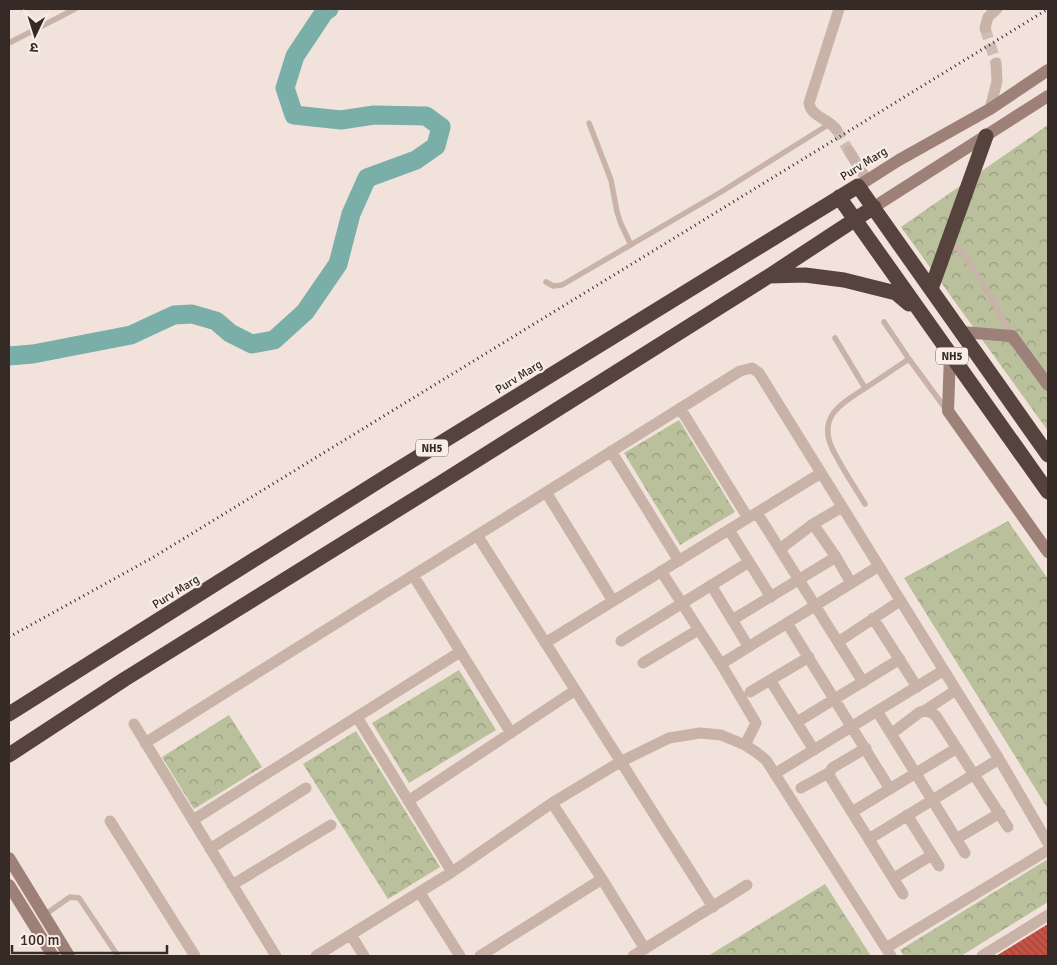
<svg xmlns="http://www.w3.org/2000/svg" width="1057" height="965" font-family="Signika,'Noto Sans Devanagari',sans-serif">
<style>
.forest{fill:url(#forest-crowns)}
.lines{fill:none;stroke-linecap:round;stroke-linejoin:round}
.river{stroke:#7aaea9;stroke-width:19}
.building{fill:url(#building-back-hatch)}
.street-tunnel{stroke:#ccbeb7;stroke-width:11;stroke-dasharray:11 5.5;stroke-linecap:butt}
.lane{stroke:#c9b2a7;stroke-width:5.5}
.street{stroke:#c9b2a7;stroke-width:11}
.secondary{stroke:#9d8078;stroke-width:12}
.highway{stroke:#56433e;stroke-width:15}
.rail{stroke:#362a27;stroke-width:3;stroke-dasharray:1 4;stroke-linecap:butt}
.labels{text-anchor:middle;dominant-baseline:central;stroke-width:4.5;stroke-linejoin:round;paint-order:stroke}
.shield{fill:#f9eee7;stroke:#706561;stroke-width:1}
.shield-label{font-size:11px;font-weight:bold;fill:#362a27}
.street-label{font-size:12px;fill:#362a27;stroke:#f9eee7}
</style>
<defs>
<pattern id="forest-crowns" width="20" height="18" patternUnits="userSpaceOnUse" patternTransform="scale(1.25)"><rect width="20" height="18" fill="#b9c09b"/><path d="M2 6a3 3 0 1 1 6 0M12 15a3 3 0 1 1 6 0" fill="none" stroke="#979c7e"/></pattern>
<pattern id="building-back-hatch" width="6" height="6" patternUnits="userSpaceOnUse" patternTransform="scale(1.25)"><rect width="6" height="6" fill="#c45345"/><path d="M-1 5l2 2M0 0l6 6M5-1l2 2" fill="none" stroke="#a0453a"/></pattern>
</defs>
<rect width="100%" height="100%" fill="#f1e3db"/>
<path class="forest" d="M1048,125V431L901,227Z
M679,420L735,512L680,545L624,453Z
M1008,521L1048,579V809L904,578Z
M459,670L496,730L409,783L372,723Z
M229,715L262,767L194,809L162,757Z
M356,731L440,867L388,899L303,764Z
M1048,859V902L961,956H904L900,950Z
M825,884L871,956H708Z"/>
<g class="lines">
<path class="river" d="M9,356L33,354L131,335L174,315L192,314L216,321L230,333L252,344L274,340L305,312L338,264L351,214L367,178L416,160L436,146L441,127L426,116L374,115L341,120L294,115L285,88L295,56L325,11L329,9"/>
</g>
<path class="building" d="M1048,924V956H996Z"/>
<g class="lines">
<path class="street-tunnel" d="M985,28L996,63
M836,129L849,151"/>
<path class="lane" d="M9,43L75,9
M589,123L611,180L617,212L621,224L631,245
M949,241C969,253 999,313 1012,336
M546,282L553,286L562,285L721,192L831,123
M884,322L909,359L945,408
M835,338L865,388
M865,504C854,486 841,467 832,448C817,415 844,402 867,387C881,378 895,368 909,359
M43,916L70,897L79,898L118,956"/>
<path class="street" d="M985,28L988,17L997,9
M990,109L997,81L996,63
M836,129C828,118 811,117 809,103L839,9
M849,151L867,180
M680,408L748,518
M611,451L679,561
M546,492L613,601
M757,513L863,682
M813,524L836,557L851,583
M729,530L771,597
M477,535L713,907
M780,549L813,524L842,507
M661,571L721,664L756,723L745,745
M413,575L511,733
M711,585L748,646
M873,618L917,687
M732,620L836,557
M787,623L890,789
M621,641L749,562
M838,642L900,601
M545,643L821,473
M643,663L698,630
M721,664L879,566
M770,680L814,750
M750,692L809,657
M877,711L965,853
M924,711L956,690
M357,717L452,872
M797,722L900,659
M134,724L276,956
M891,734L920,712C926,710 931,711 936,716L1008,827
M145,743L740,371L752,368L759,373L999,759L1048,843
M830,772V777L903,894
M776,773L944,670
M801,788L830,772L832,768L866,748
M408,801L574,691
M552,803L602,879L645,949
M852,812L957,748
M907,815L939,866
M193,820L460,652
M110,821L195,956
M869,839L999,759
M956,839L1000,813
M210,849L306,788
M894,878L932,855
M232,885L331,825
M420,893L460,956
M351,935L364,956
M886,948L1048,850
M316,956L452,872L552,803L620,762L669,738L700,733L721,735L745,745L756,752L766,760L891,956
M480,956L602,879
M633,956L747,885
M982,956L1048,915"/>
<path class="secondary" d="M858,186L899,160L990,109L1048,70
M874,207L1048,96
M962,332L1012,336L1048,385
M950,354L948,411L1048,552
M9,858L69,956
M9,885L53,956"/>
<path class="highway" d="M839,197L1048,492
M769,276L805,275L844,280L896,293L909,304
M931,289L986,136
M9,714L387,476L858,186L1048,455
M9,755L125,679L442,482L769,276L874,207"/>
<path class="rail" d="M9,637L152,558L1048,9"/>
</g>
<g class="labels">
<g class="shield">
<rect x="936" y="347.5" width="32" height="17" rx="4"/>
<rect x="416" y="439.5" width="32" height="17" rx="4"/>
</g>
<g class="shield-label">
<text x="952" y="356">NH5</text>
<text x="432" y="448">NH5</text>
</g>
<g class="street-label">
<text transform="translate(864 164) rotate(-32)">Purv Marg</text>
<text transform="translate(519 377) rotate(-32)">Purv Marg</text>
<text transform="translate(176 592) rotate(-32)">Purv Marg</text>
</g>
</g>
<rect width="1057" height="965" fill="none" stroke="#362a27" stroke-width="20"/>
<g transform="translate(35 35) rotate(184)" stroke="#f9eee7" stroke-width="4" paint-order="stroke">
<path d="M0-4L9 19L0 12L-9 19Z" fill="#362a27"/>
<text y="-8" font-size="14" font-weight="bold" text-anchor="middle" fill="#362a27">उ</text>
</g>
<path d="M12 945v8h155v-8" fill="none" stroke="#362a27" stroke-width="2.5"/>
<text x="20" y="945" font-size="15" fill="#362a27" stroke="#f9eee7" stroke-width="4" paint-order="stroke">100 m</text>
</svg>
